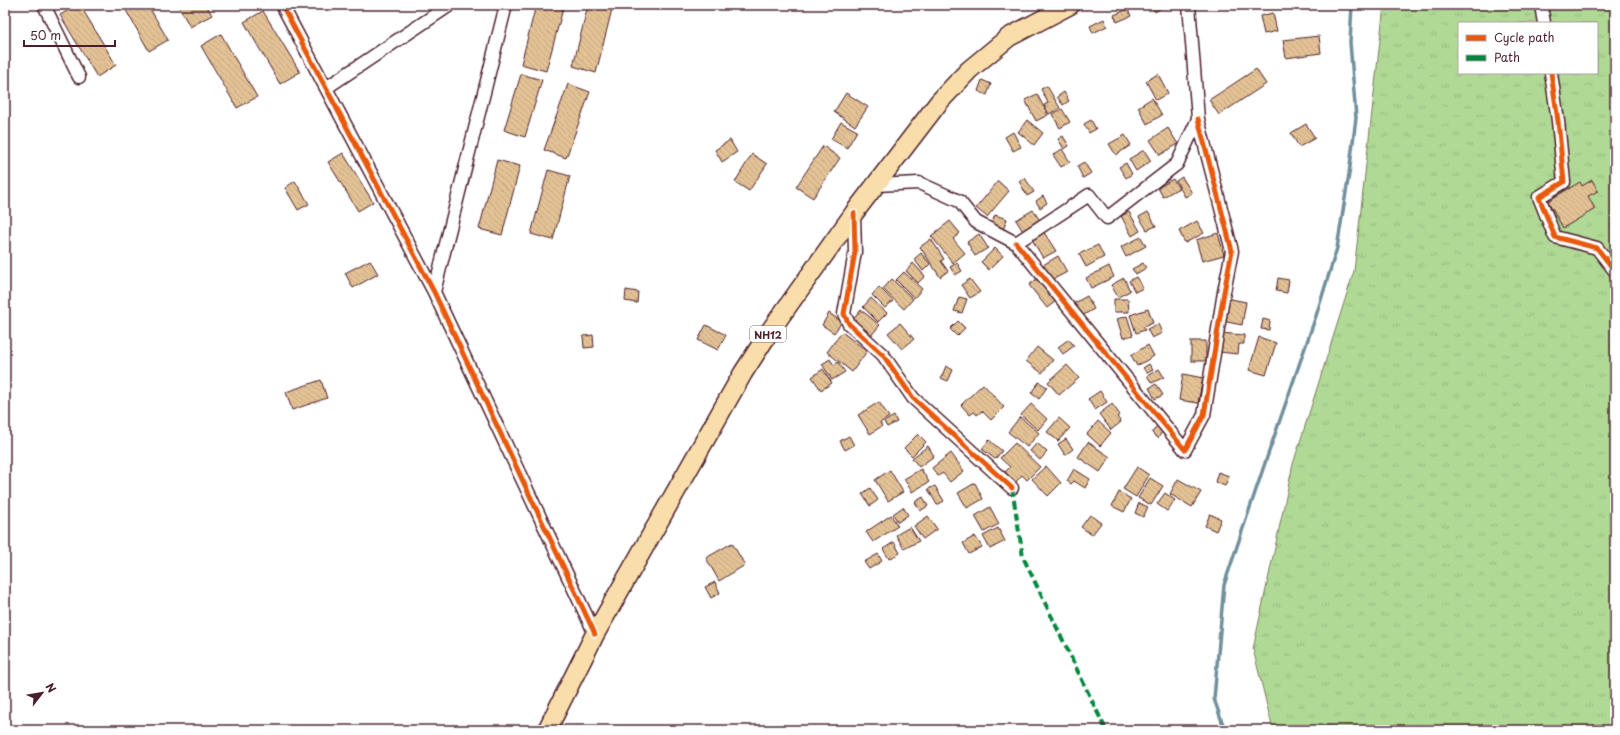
<svg xmlns="http://www.w3.org/2000/svg" width="1620" height="735" font-family="'Playpen Sans',sans-serif">
<style>
.grass{fill:url(#grass-tufts);stroke:#7d7c60;fill-rule:evenodd}
.lines{fill:none;stroke-linecap:round;stroke-linejoin:round}
.stream{stroke:#71909c;stroke-width:3.5}
.building{fill:url(#building-back-hatch);stroke:#4a1f2b}
.minor-casing{stroke:#4a1f2b;stroke-width:15}
.highway-casing{stroke:#4a1f2b;stroke-width:21}
.minor{stroke:#fff;stroke-width:12}
.highway{stroke:#f9deab;stroke-width:18}
.quiet{stroke:#00873e;stroke-width:4;stroke-dasharray:8 4;stroke-linecap:butt}
.cycleway-casing{stroke:#fff;stroke-width:8}
.cycleway{stroke:#e8590c;stroke-width:5}
.labels{text-anchor:middle;dominant-baseline:central;stroke-width:3;stroke-linejoin:round;paint-order:stroke}
.shield{fill:#fff;stroke:#80626b;stroke-width:1}
.shield-label{font-size:10px;font-weight:bold;fill:#4a1f2b}
</style>
<defs>
<pattern id="grass-tufts" width="24" height="20" patternUnits="userSpaceOnUse"><rect width="24" height="20" fill="#b0d996"/><path d="M3 7l-1-3M5 7V3M7 7l1-3M15 17l-1-3M17 17v-4M19 17l1-3" fill="none" stroke="#99ba81"/></pattern>
<pattern id="building-back-hatch" width="6" height="6" patternUnits="userSpaceOnUse"><rect width="6" height="6" fill="#e3c295"/><path d="M-1 5l2 2M0 0l6 6M5-1l2 2" fill="none" stroke="#c4a681"/></pattern>
</defs>
<rect width="100%" height="100%" fill="#fff"/>
<filter id="ink" filterUnits="userSpaceOnUse"><feTurbulence type="fractalNoise" baseFrequency=".025" numOctaves="2"/><feDisplacementMap in="SourceGraphic" scale="8" xChannelSelector="R" yChannelSelector="G"/><feConvolveMatrix kernelMatrix="1 2 1 2 8 2 1 2 1" color-interpolation-filters="sRGB"/></filter>
<g filter="url(#ink)">
<path class="grass" d="M1384,5H1615V730H1273L1253,649L1293,464L1354,271ZM1459,23H1597V73H1459Z"/>
<g class="lines">
<path class="stream" d="M1225,730L1214,699L1224,585L1264,466L1316,316L1337,248L1349,174L1356,118L1350,42L1352,5"/>
</g>
<path class="building" d="M78,5H80L116,65L97,77L60,15Z
M123,5H148L168,40L149,51Z
M178,5H206L212,15L190,27Z
M536,5H564L546,71L521,64Z
M588,5H596L612,9L596,73L573,66Z
M1151,5H1161L1163,7L1155,12Z
M1128,9L1131,16L1117,22L1114,15Z
M263,11L300,72L280,84L244,22Z
M1273,13L1277,31L1264,34L1260,16Z
M1104,19L1107,26L1093,33L1090,26Z
M221,34L257,97L237,108L201,46Z
M1319,36L1321,53L1286,58L1283,40Z
M1256,69L1266,84L1219,115L1209,100Z
M521,74L542,80L525,137L504,130Z
M1158,74L1168,93L1156,100L1146,81Z
M982,80L991,84L987,95L978,91Z
M568,84L590,92L566,158L544,150Z
M1047,86L1060,108L1049,114L1044,105L1048,103L1041,89Z
M1064,92L1069,101L1063,105L1057,97Z
M846,93L868,107L855,126L834,112Z
M1037,94L1048,115L1036,121L1025,100Z
M1152,98L1162,115L1147,124L1138,107Z
M1062,109L1070,122L1060,128L1052,114Z
M1027,120L1043,133L1034,145L1018,132Z
M1091,120L1096,129L1089,133L1084,124Z
M841,122L857,131L847,148L831,139Z
M1306,124L1315,138L1299,147L1291,133Z
M1168,128L1178,144L1160,155L1150,140Z
M1013,132L1021,147L1013,151L1005,137Z
M1125,135L1131,145L1116,155L1109,144Z
M1063,136L1069,146L1064,149L1058,139Z
M730,140L737,152L722,162L715,150Z
M823,146L840,158L813,198L796,187Z
M1062,149L1070,162L1061,167L1053,155Z
M1144,150L1151,161L1136,171L1129,159Z
M343,153L373,202L358,211L328,162Z
M752,154L767,164L749,191L735,182Z
M497,160L520,166L502,235L479,229Z
M1084,162L1091,173L1083,178L1077,166Z
M1126,163L1132,174L1126,178L1119,167Z
M548,170L570,176L553,240L531,234Z
M1182,177L1192,193L1185,197L1176,181Z
M1025,178L1034,192L1027,196L1019,181Z
M1173,179L1179,188L1163,197L1158,188Z
M1592,180L1598,191L1588,196L1595,209L1563,228L1548,201L1580,182L1582,186Z
M295,181L309,204L298,210L285,188Z
M998,181L1009,191L987,217L976,208Z
M1043,196L1047,203L1040,208L1036,201Z
M1033,210L1041,222L1024,233L1016,220Z
M1129,212L1140,231L1132,236L1121,216Z
M1148,212L1156,226L1147,230L1139,217Z
M995,215L1007,219L1003,230L991,225Z
M950,221L960,233L953,239L965,253L953,263L931,236Z
M1197,221L1204,233L1185,243L1179,231Z
M1043,231L1056,251L1043,258L1031,238Z
M1218,233L1224,255L1202,261L1196,240Z
M979,234L988,248L975,256L967,242Z
M1141,237L1146,246L1126,257L1121,247Z
M931,239L944,259L941,261L948,271L940,277L920,247Z
M1098,245L1104,257L1086,267L1079,254Z
M995,248L1003,256L989,270L981,262Z
M921,253L930,264L923,271L914,259Z
M1058,256L1067,272L1052,280L1043,265Z
M370,260L378,274L353,288L345,273Z
M913,263L925,276L918,283L906,271Z
M957,263L962,271L955,275L950,267Z
M1143,263L1146,268L1136,274L1132,269Z
M1109,266L1114,277L1091,288L1086,278Z
M904,272L922,289L914,298L896,280Z
M1136,277L1143,288L1135,292L1129,281Z
M1038,278L1056,301L1047,308L1029,285Z
M1124,278L1130,291L1118,297L1111,285Z
M1278,278L1289,280L1287,293L1276,291Z
M892,279L913,299L904,309L883,289Z
M970,279L980,292L970,298L961,285Z
M879,287L893,301L885,308L872,295Z
M626,290L638,292L637,303L625,301Z
M1087,296L1094,309L1080,317L1073,304Z
M959,297L967,299L962,313L954,311Z
M871,298L887,313L878,322L863,307Z
M1226,298L1246,302L1242,325L1222,321Z
M1114,299H1128L1129,312H1114Z
M1148,309L1153,323L1143,327L1145,330L1136,333L1130,315Z
M861,310L880,325L870,337L851,322Z
M829,313L842,322L834,333L822,325Z
M1127,316L1133,335L1123,338L1117,319Z
M1263,319L1270,321L1269,330L1261,329Z
M958,321L965,328L957,336L950,329Z
M900,323L914,339L902,349L888,333Z
M1158,324L1162,333L1152,338L1147,329Z
M706,325L726,335L718,350L698,340Z
M842,332L867,351L852,372L827,352Z
M1220,333L1244,335V344H1239L1238,354L1219,352Z
M593,335L594,347L584,348L583,336Z
M1259,337L1276,343L1266,375L1249,370Z
M1069,339L1074,346L1063,354L1058,347Z
M1191,341H1206V361H1191Z
M1148,345L1154,356L1137,366L1131,355Z
M1037,347L1053,360L1042,373L1026,361Z
M830,359L834,365L838,362L845,372L832,380L822,364Z
M1149,364L1153,370L1147,373L1143,368Z
M1067,365L1079,378L1059,395L1048,382Z
M946,366L953,370L948,381L941,378Z
M823,369L832,383L821,390L812,377Z
M1159,369L1164,377L1152,383L1147,376Z
M1183,374L1203,378L1198,403L1179,400Z
M321,380L327,398L292,410L286,392Z
M1039,382L1047,387L1039,399L1031,393Z
M983,384L1004,407L991,420L982,411L977,415L974,412L970,415L961,405Z
M1156,384L1163,395L1155,399L1149,388Z
M1100,391L1107,402L1095,410L1088,399Z
M879,402L889,417L880,423L882,426L870,434L858,415Z
M1031,404L1047,419L1038,430L1021,415Z
M1112,404L1120,415L1117,417L1121,422L1111,430L1099,414Z
M894,416L897,422L887,427L884,422Z
M1020,417L1039,433L1027,447L1008,432Z
M1059,418L1070,428L1058,441L1047,432Z
M1098,421L1111,433L1100,446L1087,434Z
M1158,424L1164,429L1158,438L1152,433Z
M918,434L926,442L912,456L904,448Z
M849,436L854,445L845,450L840,441Z
M1066,439L1073,449L1065,455L1058,444Z
M989,440L1002,451L995,459L982,449Z
M1088,442L1110,457L1100,472L1078,457Z
M1015,443L1040,467L1027,480L1022,475L1015,483L1005,472L1010,467L1000,458Z
M1037,443L1047,452L1040,460L1030,451Z
M928,446L934,456L919,467L912,458Z
M951,453L964,471L950,482L943,473L938,476L932,468Z
M1046,466L1061,483L1048,496L1032,479Z
M1137,467L1149,475L1136,497L1123,489Z
M921,469L929,482L912,492L904,479Z
M1074,469L1090,479L1085,488L1074,481L1071,484L1067,481Z
M890,470L903,492L888,501L875,480Z
M1218,472L1229,476L1225,486L1215,482Z
M1150,478L1163,486L1151,505L1138,498Z
M1178,479L1201,492L1192,507L1170,494Z
M975,483L983,499L967,508L958,493Z
M935,486L944,501L937,505L928,489Z
M870,488L878,500L870,506L862,494Z
M1119,492L1131,499L1124,512L1112,506Z
M1165,493L1175,500L1167,511L1157,504Z
M923,497L928,506L920,511L915,502Z
M1139,503L1148,507L1143,517L1135,513Z
M903,507L908,515L898,522L893,514Z
M990,507L999,524L984,532L975,516Z
M1210,514L1221,519L1216,531L1205,526Z
M891,515L898,526L873,542L866,532Z
M1090,515L1101,523L1092,535L1081,527Z
M928,516L937,529L923,539L914,526Z
M910,527L919,541L904,549L896,535Z
M998,528L1005,541L990,549L983,536Z
M975,536L982,547L969,554L963,543Z
M894,542L900,553L889,559L883,549Z
M732,543L745,565L719,581L706,558Z
M878,554L882,561L869,569L864,562Z
M715,582L720,593L711,598L705,587Z"/>
<g class="lines">
<g class="minor-casing">
<path id="minor" d="M44,5L79,77
M282,5L434,292L595,634
M1541,5L1544,23
M1551,73L1558,121L1564,182L1539,197L1555,237L1597,248L1615,271
M326,88L450,5
M876,185L919,183L959,201L976,222L1016,243L1089,195L1107,218L1177,164L1198,119L1189,5
M854,213L855,252L844,314L849,324L883,355L913,398L1012,488
M1016,243L1185,450L1204,415L1224,292L1232,251L1198,119
M434,292L506,5"/>
</g>
<g class="highway-casing">
<path id="highway" d="M547,730L595,634L743,373L770,331L854,213L939,102L969,70L1009,37L1070,5"/>
</g>
<use href="#minor" class="minor"/>
<use href="#highway" class="highway"/>
<path class="quiet" d="M1012,488L1023,557L1106,730"/>
<g class="cycleway-casing">
<path id="cycleway" d="M282,5L434,292L595,634
M1551,73L1558,121L1564,182L1539,197L1555,237L1597,248L1615,271
M854,213L855,252L844,314L849,324L883,355L913,398L1012,488
M1016,243L1185,450L1204,415L1224,292L1232,251L1198,119"/>
</g>
<use href="#cycleway" class="cycleway"/>
</g>
</g>
<g class="labels">
<rect class="shield" x="750" y="326" width="36" height="16" rx="3"/>
<g class="shield-label">
<text x="768" y="334">NH12</text>
</g>
</g>
<rect width="1620" height="735" fill="none" stroke="#fff" stroke-width="20"/>
<rect x="10" y="10" width="1600" height="715" fill="none" stroke="#4a1f2b" stroke-width="1.5" filter="url(#ink)"/>
<rect x="1458" y="22" width="140" height="52" fill="#ffffff" stroke="#b7a5aa"/>
<rect x="1466" y="35" width="20" height="6" fill="#e8590c" stroke="#b7a5aa"/>
<text x="1494" y="42" font-size="12" fill="#4a1f2b">Cycle path</text>
<rect x="1466" y="55" width="20" height="6" fill="#00873e" stroke="#b7a5aa"/>
<text x="1494" y="62" font-size="12" fill="#4a1f2b">Path</text>
<g transform="translate(42 693) rotate(59)" stroke="#ffffff" stroke-width="3" paint-order="stroke">
<path d="M0-3L7 15L0 10L-7 15Z" fill="#4a1f2b"/>
<text y="-6" font-size="11" font-weight="bold" text-anchor="middle" fill="#4a1f2b">N</text>
</g>
<path d="M24 40v6h91v-6" fill="none" stroke="#4a1f2b" stroke-width="2"/>
<text x="30" y="40" font-size="12" fill="#4a1f2b" stroke="#ffffff" stroke-width="3" paint-order="stroke">50 m</text>
</svg>
